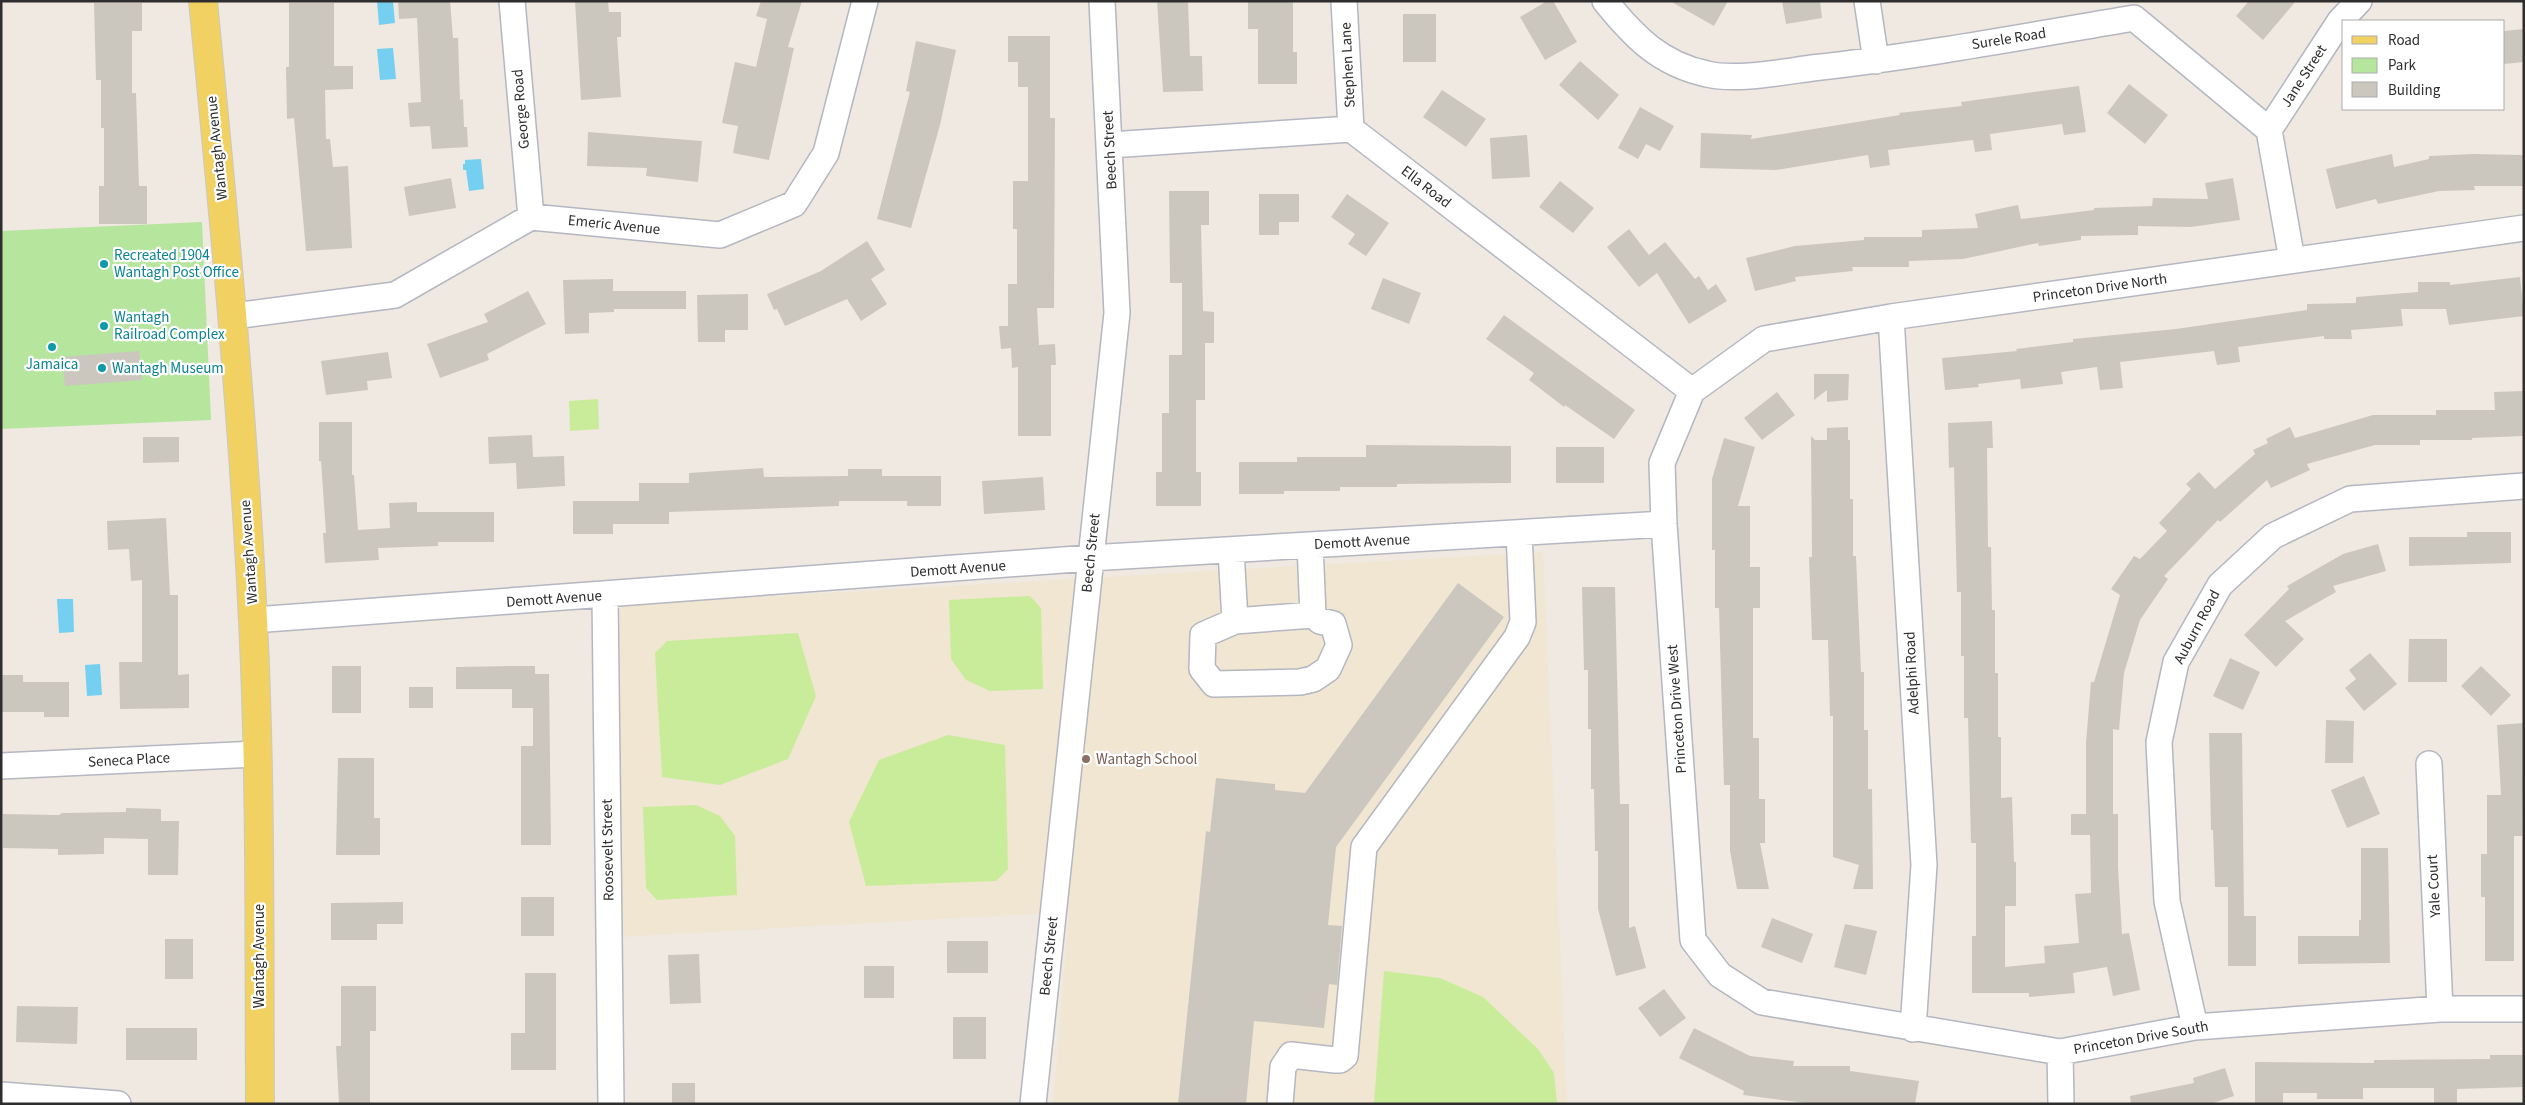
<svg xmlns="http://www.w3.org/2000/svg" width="2525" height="1105" font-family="'Source Sans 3',sans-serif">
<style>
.education{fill:#f0e6d1}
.green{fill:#b6e59e}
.pitch{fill:#c9ec9a}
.water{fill:#75cff0}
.building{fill:#cbc7bf}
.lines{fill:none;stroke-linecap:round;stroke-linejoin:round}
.minor-casing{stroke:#b4b7c1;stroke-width:28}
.major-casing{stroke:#c9c9c9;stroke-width:30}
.minor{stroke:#fff;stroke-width:25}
.major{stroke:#f2d163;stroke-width:28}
.culture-dot{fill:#0f9aa8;stroke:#fff;stroke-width:2}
.education-dot{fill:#8d6e63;stroke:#fff;stroke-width:2}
.labels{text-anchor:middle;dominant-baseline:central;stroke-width:4.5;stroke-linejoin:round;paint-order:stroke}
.street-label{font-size:15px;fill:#2e2e2e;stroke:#fff}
.culture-label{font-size:15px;fill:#0d838f;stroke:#fff;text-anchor:start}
.education-label{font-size:15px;fill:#785e54;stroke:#fff;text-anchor:start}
</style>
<rect width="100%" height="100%" fill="#efe9e1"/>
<path class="education" d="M1543,552L1567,1104H1053L1069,912L620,937V605Z"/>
<path class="green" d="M202,222L211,420L1,429V231Z"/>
<path class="pitch" d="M598,399L599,429L570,431L569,401Z
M1030,596L1041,608L1043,689L990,691L966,680L951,659L949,600Z
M798,633L816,696L788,759L720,785L662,777L655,653L667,641Z
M948,735L1005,745L1008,869L996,881L866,886L849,822L879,760Z
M696,805L720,816L735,836L737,895L657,900L646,888L643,807Z
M1384,971L1440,978L1483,997L1538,1049L1554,1073L1557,1104H1374Z"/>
<path class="water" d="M377,1H393L395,23L379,25Z
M393,48L396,79L380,80L377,49Z
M481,159L484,189L469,191L466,170H463V164H465V160Z
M57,599H73L74,632L59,633Z
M100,664L102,695L87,696L85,665Z"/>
<path class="building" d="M398,1H450L453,38H458L460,100L463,99L464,127H467L468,147L432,149L430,126L410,127L408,103L421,102L417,18L399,19Z
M575,1H608L609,12H621V37H617L621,97L581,100Z
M761,1H802L788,47L794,48L769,160L733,153L738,126L722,123L735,62L756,67L767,19L756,16Z
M1157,1H1188L1190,56H1202L1203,91L1163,92Z
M1248,1H1293V52H1297V84H1258V29H1248Z
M1547,1H1553L1577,42L1545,60L1520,17Z
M1670,1H1728L1714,26Z
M1782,1H1820L1822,18L1786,24Z
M2249,1H2296L2263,40L2236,16Z
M94,3H142V31H132V93H136L139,186H147V224H99V186H104V128H101V80H96Z
M289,3H334V66H353V89L325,90L326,139H330L333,167L348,166L352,248L306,251L294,118L287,119L286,67H289Z
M1403,14H1436V62H1403Z
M2524,29V62L2504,64V31Z
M1008,36H1050V118H1055L1054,308H1037L1039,345L1055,344L1056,365H1051V436H1018V367L1012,368L1011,348L1001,349L999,326H1008V284H1017V229H1013V181H1028V87H1018V62H1008Z
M916,41L956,50L940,125L911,228L877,219L910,92L906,91Z
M1580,61L1619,95L1598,120L1559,85Z
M2129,84L2168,115L2145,144L2107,113Z
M2079,86L2086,132L2064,135L2062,124L1990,134L1992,150L1975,152L1973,140L1888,150L1890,165L1870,168L1868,155L1776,170L1700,168L1701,133L1752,135L1751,139L1900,115L1899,113L1962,106L1961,102Z
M1442,90L1486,119L1466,147L1423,117Z
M1640,107L1674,126L1660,151L1646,144L1638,159L1618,148Z
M588,132L702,141L698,182L646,176L647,168L587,166Z
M1527,135L1530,177L1492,179L1490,138Z
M2392,154L2394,167L2429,159V156L2473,154L2524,155V186H2474L2475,190L2439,191L2378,204L2376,199L2336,209L2326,169Z
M451,178L456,208L409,216L404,187Z
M2233,178L2240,220L2191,227L2138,226V235L2081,236V240L2039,246L2038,243L1963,259L1909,261V267H1852L1853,271L1795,277L1796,281L1755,291L1746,258L1795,246L1864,240V237H1922V230L1978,228L1975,214L2018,205L2021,219L2094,210V208L2152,206L2153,198L2208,199L2205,183Z
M1560,181L1594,208L1573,233L1539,207Z
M1169,191H1209V225H1201L1203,311L1214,312V343H1205V400H1196V472H1201V506H1156V472H1162V413H1169V355H1182V283H1170Z
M1259,194H1299V222H1279V235H1259Z
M1347,194L1389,223L1366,256L1348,244L1355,234L1331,217Z
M1629,229L1649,255L1665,242L1695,279L1699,276L1708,290L1716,284L1727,301L1689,324L1657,273L1639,287L1607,247Z
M867,241L885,270L871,279L887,304L861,321L847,299L785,326L777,309L774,310L767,294L821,271Z
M2520,277L2524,316L2449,325L2446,309H2401L2403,326L2351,330L2352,339H2324V336L2238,347L2240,362L2217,365L2214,351L2120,362L2123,388L2100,390L2097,367L2061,372L2063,384L2021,389L2020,379L1978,384L1979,387L1945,390L1942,358L2017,351L2016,349L2073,342V339L2176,329L2307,310V304L2356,303V297L2418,292V282H2450V285Z
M1383,278L1421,293L1409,324L1371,309Z
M613,279V291H686V309H614V312L589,313V333L565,334L563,280Z
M528,291L546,324L487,354L489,360L440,378L427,344L488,322L484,314Z
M748,294V330H725V342H698L697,295Z
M1504,315L1635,410L1614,439L1565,405L1564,407L1529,380L1534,373L1486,339Z
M139,351L142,380L65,386L62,357Z
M388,352L392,378L367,381L368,390L326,395L321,361Z
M1814,374H1849L1848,400L1827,402V390L1814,400Z
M2524,391V436L2472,438V440H2420V445H2375L2307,464L2310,470L2271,488L2267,480L2220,522L2218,520L2164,576L2168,579L2140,620L2124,673L2119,730L2113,729V814H2118V868L2122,934L2129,933L2140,990L2113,996L2107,967L2073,973L2075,993L2029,997V993H1972V936H1976V843H1971L1968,718H1964V656H1961V592H1957L1954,467L1949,468L1948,423L1992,421L1993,448H1987L1988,547H1991L1992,610H1995V673H1998V737H2001V798L2012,797L2014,862H2016V906H2005V967L2045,963L2044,946L2079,943L2075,894L2091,893L2090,835H2071V814H2086V743L2091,682H2094L2120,595L2111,589L2134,556L2140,559L2167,531L2159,523L2191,489L2186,484L2199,472L2215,489L2255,454L2253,450L2268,443L2266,439L2290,427L2295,438L2373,415H2436V410H2495L2494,392Z
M1777,392L1795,415L1762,440L1744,418Z
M319,422H352V475H354L358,530L390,528L389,503L417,502V512H494V542H438V546L378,548L379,560L325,563L323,533H326L321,461H319Z
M1848,427V440H1850V499H1853V556H1856L1861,672H1864V730H1868V789H1872L1873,889H1853L1859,865L1833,857V716H1830L1828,640H1812L1809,557H1812L1811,436L1815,440H1827V428Z
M532,435L533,457L564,456L565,486L517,489L516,463L489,464L488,437Z
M143,437H179V462L143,463Z
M1724,438L1755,447L1738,506H1750V567H1760V608H1753V738H1759V799H1765V843H1760L1769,889H1737L1730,851V785H1724L1719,608H1715V550H1712V479Z
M1366,445L1511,446V483L1397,484V487H1340V491H1284V494H1239V462H1297V457H1366Z
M1556,447H1604V483H1556Z
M763,468L764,477L848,476V469H882V476H941V506H907V501H839V506L669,512V524H613V534H573V501H639V483H689V473Z
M1043,477L1045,510L984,514L982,481Z
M166,518L170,595H178V675L189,674V708L120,709L119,662H142V580L131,581L129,549L108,550L107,521Z
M2467,532H2511V563L2409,566V537H2467Z
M2378,544L2386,571L2333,586L2336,592L2285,621L2304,639L2276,667L2244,635L2289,589L2287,586L2343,554Z
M1458,583L1504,617L1336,847L1328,925L1342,926L1337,985L1329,984L1324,1028L1254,1021L1246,1104H1178L1206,831L1210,832L1216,778L1275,784V790L1305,793Z
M1582,587H1615L1620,804H1629V928L1635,926L1646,968L1616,976L1598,909V851H1595L1594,789H1591V729H1588V670H1584Z
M2409,639H2447V682H2408Z
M2370,653L2397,684L2364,711L2345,688L2356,679L2349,670Z
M2230,658L2260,672L2243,710L2213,696Z
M332,666H361V713H332Z
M512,666H535V674H549L551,845H521V746H533V708H512V689H456V667Z
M2481,666L2511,695L2491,716L2461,686Z
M1,675H23V682H69V717H44V712H1Z
M409,687H433V708H409Z
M2326,720L2354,721L2353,763H2325Z
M2524,723L2522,836H2514V961H2485V897H2481V854H2487V795H2501L2497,725Z
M2209,733H2242L2244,916H2256V966H2228V887H2215L2213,830H2211Z
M338,758H374V818H380V855H336Z
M2364,776L2380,814L2347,828L2331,790Z
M126,808L161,809V821H179L178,875H148V839L104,838V854L58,855V849L3,848V814L59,815L62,813L126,812Z
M2361,848H2388L2390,963L2298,964V936H2359V920H2361Z
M521,897H554V936H521Z
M403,902V924H377V940H331V903Z
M1772,918L1813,934L1802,963L1761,947Z
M1845,924L1877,931L1866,975L1834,967Z
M165,939H193V979H165Z
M947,941H988V973H947Z
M699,954L701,1003L670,1004L668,955Z
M864,966H894V998H864Z
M525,973H556V1070H511V1033H525Z
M341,986H376V1031H370V1104H339L336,1046H341Z
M1664,989L1686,1018L1660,1037L1638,1008Z
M17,1006L78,1007L77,1044L16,1042Z
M953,1017H986V1059H953Z
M126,1028H197V1060H126Z
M1694,1028L1750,1056L1794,1061L1793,1066H1850V1071L1919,1081L1915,1104L1807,1103L1743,1095L1744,1091L1679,1058Z
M2490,1055H2524V1087L2457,1089V1104H2434V1088H2363V1099H2317V1093H2283V1104H2255V1062L2374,1063V1060L2490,1059Z
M2225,1068L2234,1096L2210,1104H2131L2130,1096L2194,1083L2193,1078Z
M672,1083H695V1104H672Z"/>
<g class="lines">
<g class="minor-casing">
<path id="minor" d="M512,1L531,217
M1344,1L1351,129
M1605,1C1634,37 1660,64 1707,74C1736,81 1782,72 1812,68C1920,56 2027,36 2134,18L2269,130L2292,260
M1867,1L1876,61
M2269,130L2340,21L2359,1
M1110,145L1351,129L1692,391
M234,316L395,295L531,217L720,235L794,204L826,153L865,1
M1891,317L1924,865L1913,1029
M1692,391L1662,463L1664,524L1693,940L1720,975L1762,1002L2060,1052L2195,1027L2440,1009H2524
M1692,391L1764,339L1891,317L2524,228
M1310,545L1313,615L1320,621L1333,624L1339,645L1328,669L1313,679L1300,682L1214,684L1202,669L1203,635L1235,621L1313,615
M1231,550L1235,621
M605,596L611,1104
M253,620L1090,558L1664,524
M2429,764L2440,1009
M1,766L258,754
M2195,1027L2167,901L2159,742L2176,662L2220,585L2273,536L2350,499L2524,486
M2060,1052L2061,1104
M1,1095L118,1104
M1033,1104L1117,313L1102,1
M1280,1104L1283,1067L1291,1055L1335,1060H1340L1345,1056L1364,847L1517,637L1523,622L1519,533"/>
</g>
<g class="major-casing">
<path id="major" d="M203,1C223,208 243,414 253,621C261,782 259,943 260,1104"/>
</g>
<use href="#minor" class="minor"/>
<use href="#major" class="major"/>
</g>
<g class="culture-dot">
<circle cx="104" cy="264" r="5"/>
<circle cx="104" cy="326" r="5"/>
<circle cx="52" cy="347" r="5"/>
<circle cx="102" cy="368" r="5"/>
</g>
<circle class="education-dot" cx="1086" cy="759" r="5"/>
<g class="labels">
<g class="street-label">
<text transform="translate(2009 39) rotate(-9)">Surele Road</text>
<text transform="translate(1348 65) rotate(-93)">Stephen Lane</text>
<text transform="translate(2304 76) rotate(-57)">Jane Street</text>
<text transform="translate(521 109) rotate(-95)">George Road</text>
<text transform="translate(217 148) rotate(-96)">Wantagh Avenue</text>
<text transform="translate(1110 150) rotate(-93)">Beech Street</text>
<text transform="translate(1426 187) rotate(38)">Ella Road</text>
<text transform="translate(614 225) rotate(6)">Emeric Avenue</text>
<text transform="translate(2100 288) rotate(-8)">Princeton Drive North</text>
<text transform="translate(1362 542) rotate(-3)">Demott Avenue</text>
<text transform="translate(249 552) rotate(-94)">Wantagh Avenue</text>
<text transform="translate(1091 553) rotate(-84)">Beech Street</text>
<text transform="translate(958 569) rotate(-4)">Demott Avenue</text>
<text transform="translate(554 599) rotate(-4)">Demott Avenue</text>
<text transform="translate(2197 627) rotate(-62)">Auburn Road</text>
<text transform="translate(1912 673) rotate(-93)">Adelphi Road</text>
<text transform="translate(1677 709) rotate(-94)">Princeton Drive West</text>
<text transform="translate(129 760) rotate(-3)">Seneca Place</text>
<text transform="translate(608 850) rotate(-91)">Roosevelt Street</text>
<text transform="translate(2434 886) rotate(-93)">Yale Court</text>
<text transform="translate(259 956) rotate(-90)">Wantagh Avenue</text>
<text transform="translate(1049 956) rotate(-84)">Beech Street</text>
<text transform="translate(2141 1038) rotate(-10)">Princeton Drive South</text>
</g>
<g class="culture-label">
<text x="114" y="255">Recreated 1904<tspan x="114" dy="17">Wantagh Post Office</tspan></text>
<text x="114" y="317">Wantagh<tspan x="114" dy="17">Railroad Complex</tspan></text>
<text x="52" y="364" text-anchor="middle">Jamaica</text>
<text x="112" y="368">Wantagh Museum</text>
</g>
<g class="education-label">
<text x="1096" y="759">Wantagh School</text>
</g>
</g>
<rect width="2525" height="1105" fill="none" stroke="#2e2e2e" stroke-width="5"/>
<rect x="2342" y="20" width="162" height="90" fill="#ffffff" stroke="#ababab"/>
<rect x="2352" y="36" width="25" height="8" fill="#f2d163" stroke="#ababab"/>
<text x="2388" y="45" font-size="15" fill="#2e2e2e">Road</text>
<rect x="2352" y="58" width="25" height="15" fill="#b6e59e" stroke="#ababab"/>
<text x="2388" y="70" font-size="15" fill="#2e2e2e">Park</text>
<rect x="2352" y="82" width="25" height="15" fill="#cbc7bf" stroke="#ababab"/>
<text x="2388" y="95" font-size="15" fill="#2e2e2e">Building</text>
</svg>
